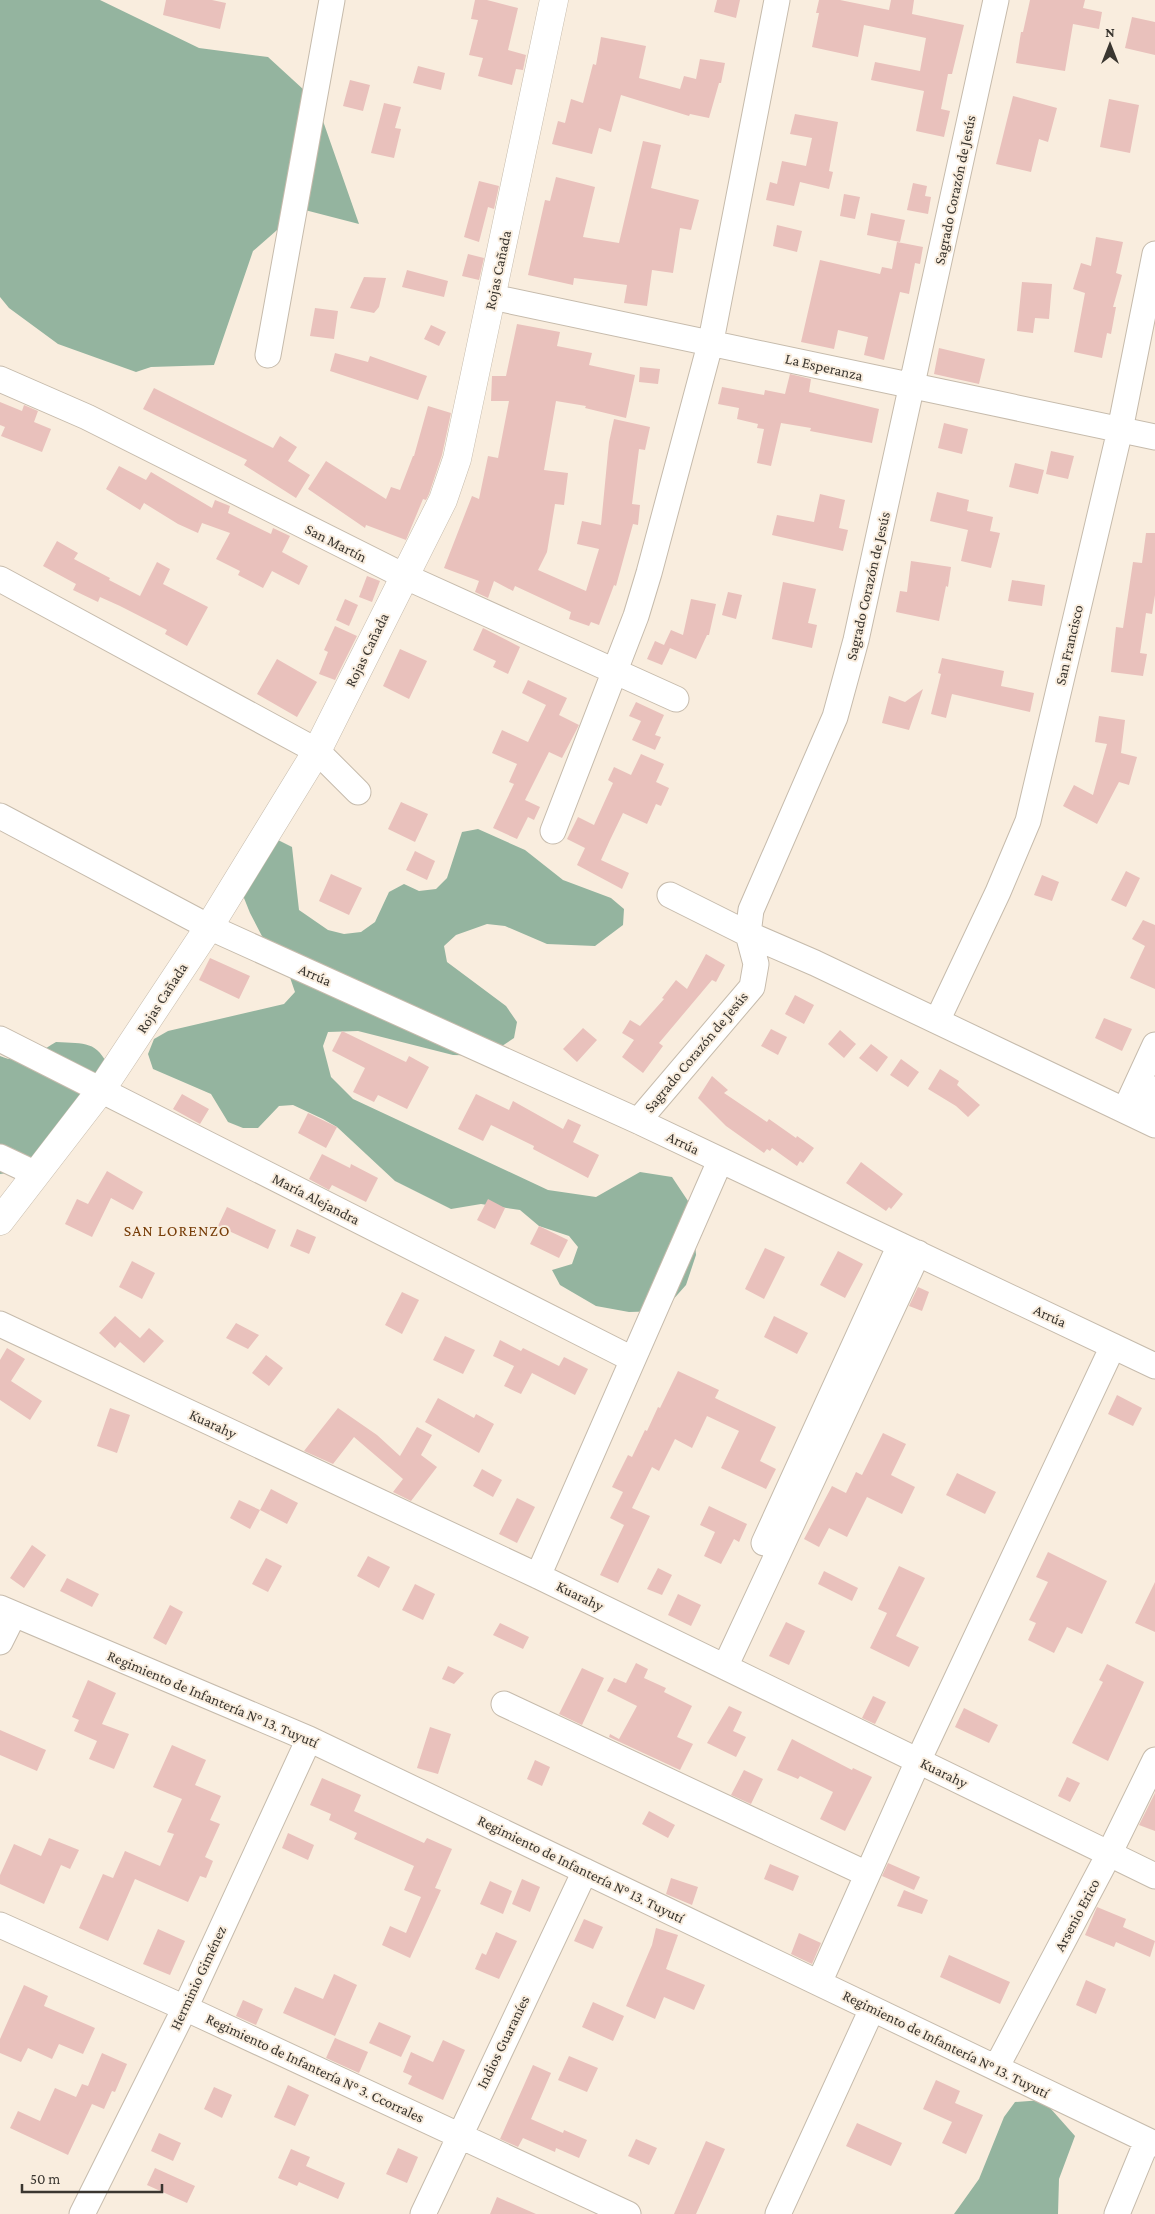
<svg xmlns="http://www.w3.org/2000/svg" width="1155" height="2214" font-family="'Crimson Pro',serif">
<style>
.forest{fill:#94b49f}
.building{fill:#e9c1bc}
.lines{fill:none;stroke-linecap:round;stroke-linejoin:round}
.minor-casing{stroke:#c6bbac;stroke-width:27}
.major-casing{stroke:#c6bbac;stroke-width:29}
.minor{stroke:#fff;stroke-width:25}
.major{stroke:#fff;stroke-width:28}
.labels{text-anchor:middle;dominant-baseline:central;stroke-width:4;stroke-linejoin:round;paint-order:stroke}
.street-label{font-size:15px;fill:#3a3630;stroke:#f9edde}
.neighbourhood-label{font-size:16px;letter-spacing:1px;fill:#773d08;stroke:#f9edde}
</style>
<rect width="100%" height="100%" fill="#f9edde"/>
<path class="forest" d="M0,0H100L199,48L268,57L316,101L359,224L301,209L253,251L214,365L151,367L136,372L58,344L9,308L0,297Z
M478,829L525,850L563,880L611,898L624,909L623,925L595,946L547,944L505,926L487,924L456,935L444,946L447,962L506,1006L517,1022L514,1038L487,1056L453,1055L358,1031L328,1032L323,1046L331,1077L353,1099L548,1190L596,1197L640,1172L672,1177L692,1207L696,1255L686,1285L663,1311L629,1312L596,1306L560,1285L552,1270L572,1264L578,1247L569,1236L539,1226L520,1210L481,1204L451,1209L395,1181L337,1127L323,1119L293,1105L279,1106L258,1128H243L228,1122L211,1094L153,1069L148,1054L154,1039L168,1031L284,1004L295,992L285,963L264,940L250,913L244,898L243,883L276,839L292,847L299,910L328,930L344,934L361,932L375,922L389,892L404,884L419,891L436,889L447,878L462,832Z
M56,1042C86,1044 96,1040 110,1069L31,1170L0,1174V1056C21,1066 38,1053 56,1042Z
M1043,2100L1075,2136L1059,2179L1058,2214H954L979,2179L1004,2117L1015,2102Z"/>
<path class="building" d="M166,0H212L226,3L220,29L163,15Z
M475,0H487L518,8L508,50L526,55L523,70L516,69L512,85L478,76L483,58L469,55L478,20L471,19Z
M717,0H740L736,18L714,12Z
M819,0H840L889,10L891,0H914L912,14L964,25L952,74H948L941,109L950,111L944,137L916,131L924,91L871,80L875,62L920,71L926,38L864,25L858,57L812,47L819,13H816Z
M1030,0H1085L1083,8L1102,12L1099,29L1073,24L1065,71L1016,63L1021,32H1023Z
M1132,17L1155,22V55L1125,48Z
M601,37L646,46L639,78L680,89L684,76L696,79L700,59L725,63L721,83H719L709,118L690,114L689,116L621,95L611,132L599,128L592,154L552,144L558,121L565,123L571,99L583,103L593,64L596,65Z
M418,66L445,73L441,90L413,83Z
M350,80L370,85L363,111L343,106Z
M1013,96L1057,108L1048,142L1039,139L1031,172L996,164Z
M1109,99L1139,105L1130,153L1100,147Z
M384,103L401,107L395,128L401,129L394,158L371,153Z
M795,114L838,122L829,171L833,172L829,189L800,182L794,206L766,200L770,182L777,184L782,161L806,166L812,138L790,134Z
M643,141L661,145L651,188L699,200L691,230L680,228L673,273L652,270L647,306L624,303L627,285L574,278L573,285L528,275L545,200L550,201L556,177L595,187L583,237L619,243Z
M479,181L499,186L494,209L488,207L479,242L464,237Z
M913,183L927,186L925,196L931,197L928,214L907,210Z
M844,194L860,197L855,219L840,216Z
M871,213L905,220L900,242L867,235Z
M777,225L802,231L797,252L773,246Z
M1096,237L1123,242L1116,273L1122,275L1113,307H1116L1111,334L1107,333L1102,358L1074,352L1085,293L1073,289L1081,263L1091,266Z
M897,242L923,247L920,264L915,263L909,294L900,292L884,360L864,355L868,337L838,330L834,349L801,342L820,260L880,274L882,267L892,269Z
M468,254L484,258L479,280L462,276Z
M407,270L448,281L444,297L402,287Z
M364,277L386,278L379,307L374,313L350,308Z
M1022,282L1052,284L1049,319L1035,318L1033,333L1017,331Z
M315,308L338,311L334,339L310,336Z
M517,324L560,332L557,346L592,353L589,365L635,375L626,418L585,408L586,406L556,401L544,470L568,473L564,505L555,504L547,552L538,570L586,591L599,549L577,544L582,521L601,525L609,442L614,419L650,427L645,450L639,449L632,504L640,505L638,525L633,524L616,586L614,585L599,625L591,622L589,626L569,619L571,612L515,586L513,591L494,581L488,598L475,592L479,581L444,568L472,496L479,499L488,456L498,458L509,401H491L492,376H506Z
M431,325L446,332L439,346L424,339Z
M939,348L985,359L979,384L934,374Z
M335,353L368,362L370,356L427,376L418,400L330,371Z
M640,367L660,369L658,384L639,382Z
M790,374L811,379L809,392L879,409L872,443L810,431L811,428L781,423L771,466L757,463L764,429L757,428L758,424L737,419L739,408L718,404L722,387L764,395L765,390L785,394Z
M154,388L273,448L280,436L297,447L288,461L310,475L296,498L244,465L247,460L143,409Z
M0,402L22,411L24,405L38,411L34,422L51,429L42,452L1,436L5,427L0,425Z
M428,406L451,413L442,455L429,494L426,500L423,499L406,540L366,525L365,528L308,489L326,461L386,499L391,487L400,490L413,456H414Z
M944,423L968,429L962,454L938,448Z
M1051,451L1074,456L1068,479L1046,474Z
M1015,463L1044,470L1038,494L1009,487Z
M119,466L146,480L151,472L212,508L215,500L230,506L228,513L271,534L273,528L290,536L282,552L308,566L299,585L272,571L263,588L238,575L240,571L216,559L230,533L202,523L198,533L178,524L144,503L140,510L106,489Z
M937,492L969,500L967,511L993,517L990,531L1000,533L991,568L961,561L968,530L930,521Z
M820,494L845,500L839,528L848,530L843,551L772,535L777,515L814,522Z
M1146,533H1155V595L1152,614L1146,613L1140,653L1147,654L1143,676L1111,672L1116,627L1123,628L1133,562L1142,563Z
M57,541L78,553L74,559L110,578L109,580L140,596L157,562L170,569L163,584L208,607L187,646L165,634L167,630L120,606L100,597L98,602L73,590L76,584L43,566Z
M911,561L951,567L948,587L946,586L939,621L896,612L900,591L907,592Z
M367,576L380,581L372,602L359,597Z
M1012,580L1045,585L1042,606L1008,601Z
M783,582L816,589L808,623L817,625L812,648L772,639Z
M728,592L742,595L736,619L722,615Z
M345,599L358,605L349,626L336,620Z
M691,599L716,604L709,635H707L696,659L665,646L670,648L662,665L647,659L655,641L664,645L671,630L683,635Z
M335,626L357,636L335,680L319,674L328,652L324,650Z
M483,628L520,647L508,674L493,667L496,661L473,650Z
M400,649L427,661L409,699L383,686Z
M942,658L1004,671L1001,686L1034,693L1030,712L952,694L946,718L931,714L941,674L938,673Z
M277,659L317,682L297,717L257,694Z
M528,680L567,698L559,715L579,725L562,758L549,752L525,800L540,807L534,820L528,817L517,839L493,828L514,784L509,782L517,764L492,753L502,730L528,742L546,705L522,693Z
M923,689L909,730L882,723L889,696L905,702Z
M636,702L664,715L655,735L661,737L655,750L632,740L641,721L629,716Z
M1099,716L1125,720L1121,753L1137,757L1129,785L1119,782L1097,824L1063,806L1074,785L1093,795L1107,744L1095,742Z
M641,754L664,764L656,782L669,788L661,806L656,804L647,824L623,813L610,840L601,860L629,873L622,889L577,865L585,848L567,839L578,817L594,825L613,783L608,780L614,767L631,775Z
M401,802L428,814L415,842L388,829Z
M415,851L435,861L427,880L406,870Z
M1126,871L1140,878L1126,907L1111,900Z
M331,874L362,888L349,915L319,901Z
M1042,875L1059,882L1052,901L1034,895Z
M1143,920L1155,925V989L1130,978L1145,946L1132,939Z
M706,954L725,965L716,982L712,980L659,1043L663,1046L643,1073L622,1057L634,1040L622,1033L630,1020L640,1026L664,999L662,998L676,980L687,989Z
M210,958L250,976L239,999L199,980Z
M795,995L814,1005L804,1024L785,1014Z
M1104,1018L1132,1029L1122,1051L1095,1038Z
M583,1028L597,1040L577,1062L563,1049Z
M771,1029L787,1037L778,1055L761,1046Z
M840,1030L856,1044L844,1058L828,1044Z
M342,1031L406,1062L409,1056L429,1067L407,1109L378,1095L374,1102L353,1092L365,1068L332,1051Z
M871,1044L888,1057L877,1072L859,1058Z
M901,1059L919,1072L908,1087L890,1075Z
M940,1069L959,1081L957,1085L980,1105L968,1117L956,1106L928,1089Z
M712,1076L728,1090L724,1093L767,1122L769,1119L796,1138L797,1136L814,1148L803,1163L800,1161L797,1166L772,1148L770,1151L767,1149L764,1153L726,1126L698,1098Z
M182,1094L209,1109L200,1124L173,1109Z
M476,1094L509,1110L513,1101L563,1129L568,1119L581,1125L573,1142L599,1155L588,1178L533,1149L534,1146L491,1125L483,1141L458,1129Z
M308,1113L337,1127L326,1148L298,1133Z
M322,1154L350,1168L351,1164L378,1178L366,1202L332,1185L329,1190L309,1179Z
M861,1162L903,1194L891,1209L889,1207L886,1211L846,1183Z
M107,1171L143,1192L133,1210L111,1198L92,1237L65,1224L77,1199L88,1204Z
M488,1199L505,1208L495,1229L477,1220Z
M227,1207L276,1230L268,1249L218,1226Z
M539,1226L568,1240L559,1258L530,1244Z
M297,1229L316,1237L309,1254L290,1246Z
M765,1248L785,1257L764,1299L745,1289Z
M838,1251L863,1264L845,1298L820,1285Z
M132,1261L155,1273L142,1299L119,1287Z
M918,1287L929,1292L922,1311L909,1306Z
M402,1292L419,1300L402,1334L385,1325Z
M115,1316L140,1338L149,1328L164,1341L144,1363L120,1342L115,1348L99,1333Z
M774,1316L808,1333L797,1354L764,1337Z
M236,1323L259,1335L248,1349L226,1338Z
M445,1336L475,1350L463,1374L433,1360Z
M500,1340L521,1351L523,1348L559,1366L564,1357L588,1369L575,1395L532,1373L521,1394L504,1386L514,1366L493,1356Z
M7,1348L25,1359L11,1381L42,1401L30,1420L0,1400V1360Z
M266,1355L283,1368L269,1386L252,1373Z
M678,1371L719,1390L715,1398L776,1427L760,1461L776,1469L766,1489L721,1468L739,1431L707,1416L692,1448L675,1439L659,1471L652,1467L632,1508L650,1516L618,1583L600,1575L624,1525L610,1518L623,1492L612,1487L628,1455L632,1457L645,1430L647,1431L658,1407L660,1408Z
M1117,1395L1142,1408L1133,1426L1108,1414Z
M438,1398L474,1418L476,1414L494,1424L479,1453L425,1422Z
M110,1408L130,1415L117,1453L97,1446Z
M338,1408L377,1435L400,1456L417,1427L432,1435L421,1455L437,1467L411,1501L393,1492L403,1479L354,1437L333,1464L304,1451Z
M883,1433L906,1444L891,1475L915,1487L902,1514L867,1497L847,1537L829,1528L819,1547L804,1539L832,1486L846,1493L856,1472L862,1475Z
M482,1469L502,1480L493,1497L473,1486Z
M957,1473L996,1492L985,1514L946,1495Z
M271,1489L298,1503L287,1524L260,1510Z
M517,1498L535,1507L517,1543L499,1534Z
M239,1500L260,1510L250,1529L230,1518Z
M709,1506L747,1524L739,1542L734,1539L721,1564L704,1556L715,1532L700,1525Z
M32,1545L46,1555L24,1588L10,1578Z
M1048,1552L1107,1581L1082,1634L1067,1627L1054,1653L1028,1640L1036,1623L1029,1620L1048,1582L1036,1577Z
M368,1556L390,1567L379,1588L357,1576Z
M266,1558L282,1566L268,1592L252,1584Z
M899,1566L925,1578L896,1636L919,1647L909,1667L870,1648L887,1613L878,1609Z
M658,1568L672,1575L662,1595L647,1589Z
M824,1571L858,1588L852,1601L818,1584Z
M67,1578L99,1594L92,1607L60,1591Z
M1155,1582V1632L1135,1623Z
M415,1584L435,1594L423,1620L402,1610Z
M678,1594L701,1605L691,1626L668,1615Z
M170,1605L183,1612L166,1645L153,1638Z
M786,1622L805,1631L789,1665L769,1656Z
M500,1623L529,1637L523,1649L493,1635Z
M636,1663L648,1669L644,1678L666,1688L664,1692L692,1706L677,1737L693,1744L680,1770L609,1737L610,1734L619,1739L637,1706L607,1691L614,1678L626,1683Z
M1107,1664L1144,1682L1108,1761L1072,1743L1103,1682L1099,1680Z
M448,1666L464,1673L454,1684L442,1679Z
M582,1668L604,1678L582,1725L559,1714Z
M88,1680L116,1693L102,1724L129,1734L114,1769L89,1759L97,1741L74,1731L79,1720L72,1717Z
M873,1696L886,1702L875,1724L862,1718Z
M729,1706L742,1712L733,1731L746,1737L736,1757L707,1743Z
M964,1708L998,1725L989,1743L955,1727Z
M430,1727L451,1734L438,1774L417,1768Z
M0,1730L46,1750L37,1771L0,1755Z
M792,1739L852,1770L853,1768L872,1777L845,1831L820,1819L833,1792L800,1776L798,1779L777,1770Z
M172,1745L206,1760L195,1785L221,1796L210,1820L220,1824L205,1857L213,1861L206,1878L200,1876L188,1902L135,1879L108,1941L79,1928L103,1874L113,1878L125,1851L160,1866L174,1834L167,1832L182,1799L153,1787Z
M535,1760L550,1767L542,1786L527,1779Z
M744,1770L763,1779L751,1804L731,1795Z
M1067,1777L1080,1783L1070,1802L1058,1796Z
M322,1778L361,1795L354,1811L424,1843L427,1838L452,1849L435,1888L441,1890L410,1958L382,1945L390,1926L406,1933L421,1897L404,1890L414,1866L354,1839L357,1833L329,1820L331,1814L310,1805Z
M1155,1793V1831L1139,1825Z
M649,1811L675,1825L668,1838L642,1824Z
M288,1833L314,1845L308,1860L282,1848Z
M49,1838L79,1850L70,1869L61,1865L44,1904L0,1884V1875L14,1844L41,1856Z
M888,1863L920,1877L914,1890L882,1876Z
M770,1864L799,1876L793,1891L764,1879Z
M671,1878L698,1887L692,1905L666,1894Z
M522,1879L540,1887L530,1912L512,1904Z
M490,1881L512,1891L503,1914L480,1904Z
M904,1890L928,1900L922,1914L897,1906Z
M1097,1907L1126,1919L1123,1927L1155,1941L1150,1957L1116,1942L1114,1947L1085,1935Z
M584,1919L603,1927L593,1949L574,1941Z
M656,1928L678,1935L666,1969L705,1985L694,2010L664,1997L655,2019L626,2006L652,1945Z
M158,1929L185,1941L170,1975L143,1964Z
M496,1932L517,1941L499,1979L475,1969L482,1953L486,1955Z
M799,1933L821,1943L812,1964L791,1954Z
M949,1955L1010,1982L1000,2004L940,1977Z
M334,1974L357,1985L335,2036L283,2013L295,1987L323,1999Z
M1086,1980L1106,1989L1096,2014L1076,2005Z
M24,1985L48,1996L44,2006L95,2028L83,2054L59,2044L52,2059L28,2048L21,2062L0,2053V2039Z
M243,2000L263,2009L256,2025L236,2016Z
M593,2002L624,2016L613,2041L582,2027Z
M379,2022L411,2036L401,2057L369,2043Z
M335,2038L368,2052L359,2073L326,2058Z
M443,2040L465,2050L443,2100L408,2084L412,2076L403,2072L411,2052L433,2062Z
M102,2053L127,2064L115,2092L112,2091L104,2109L92,2104L68,2155L10,2128L18,2111L40,2121L55,2088L76,2097L82,2084L88,2086Z
M569,2056L598,2068L587,2092L558,2080Z
M533,2065L551,2073L531,2119L563,2133L564,2130L587,2140L579,2158L556,2148L555,2152L523,2138L518,2147L500,2139Z
M936,2080L960,2091L955,2103L983,2115L966,2154L942,2143L952,2122L923,2109Z
M288,2085L309,2095L295,2126L274,2117Z
M214,2087L232,2095L222,2118L204,2109Z
M857,2123L902,2143L891,2166L846,2146Z
M159,2133L181,2143L173,2161L151,2151Z
M636,2139L657,2148L649,2165L628,2156Z
M706,2141L725,2149L705,2194L696,2214H674Z
M398,2148L418,2157L407,2183L386,2174Z
M291,2149L310,2157L306,2166L345,2183L338,2199L299,2182L297,2186L278,2178Z
M155,2168L195,2186L187,2203L147,2185Z
M497,2197L536,2214H490Z"/>
<g class="lines">
<g class="minor-casing">
<path id="minor" d="M492,297C714,342 934,391 1155,437
M268,355L332,0
M0,379L87,417L404,576L676,699
M0,579L317,751L358,792
M0,816L209,927L638,1121L1155,1366
M553,831L636,616L649,573L711,341L777,0
M670,895L748,934L815,963L1155,1125
M937,1021L998,892L1028,821L1120,430L1155,254
M0,1039L632,1359
M1125,1110L1155,1045
M1141,1118L1155,1089
M638,1121L752,987L756,964L748,934L751,910L835,717L856,640L996,0
M0,1157L36,1174
M0,1324L538,1576L1155,1876
M764,1543L900,1245
M538,1576L720,1161
M0,1608L309,1739L1155,2144
M0,1642L14,1614
M725,1667L918,1253
M504,1704L867,1874
M0,1925L185,2008L628,2214
M819,1983L918,1761L1113,1346
M996,2068L1109,1854L1155,1760
M82,2214L185,2008L309,1739
M423,2214L585,1871
M778,2214L872,2009
M1117,2214L1147,2141"/>
</g>
<g class="major-casing">
<path id="major" d="M0,1221L101,1090L209,927L317,751L443,500L457,459L554,0"/>
</g>
<use href="#minor" class="minor"/>
<use href="#major" class="major"/>
</g>
<g class="labels">
<g class="street-label">
<text transform="translate(955 190) rotate(-78)">Sagrado Corazón de Jesús</text>
<text transform="translate(498 270) rotate(-78)">Rojas Cañada</text>
<text transform="translate(824 367) rotate(13)">La Esperanza</text>
<text transform="translate(336 543) rotate(27)">San Martín</text>
<text transform="translate(868 586) rotate(-77)">Sagrado Corazón de Jesús</text>
<text transform="translate(1069 645) rotate(-77)">San Francisco</text>
<text transform="translate(367 650) rotate(-64)">Rojas Cañada</text>
<text transform="translate(315 975) rotate(24)">Arrúa</text>
<text transform="translate(162 998) rotate(-57)">Rojas Cañada</text>
<text transform="translate(696 1052) rotate(-50)">Sagrado Corazón de Jesús</text>
<text transform="translate(683 1143) rotate(26)">Arrúa</text>
<text transform="translate(316 1199) rotate(27)">María Alejandra</text>
<text transform="translate(1050 1316) rotate(25)">Arrúa</text>
<text transform="translate(213 1424) rotate(25)">Kuarahy</text>
<text transform="translate(580 1596) rotate(26)">Kuarahy</text>
<text transform="translate(213 1699) rotate(23)">Regimiento de Infantería N° 13. Tuyutí</text>
<text transform="translate(944 1773) rotate(26)">Kuarahy</text>
<text transform="translate(581 1869) rotate(26)">Regimiento de Infantería N° 13. Tuyutí</text>
<text transform="translate(1077 1915) rotate(-62)">Arsenio Erico</text>
<text transform="translate(198 1978) rotate(-65)">Herminio Giménez</text>
<text transform="translate(503 2042) rotate(-64)">Indios Guaraníes</text>
<text transform="translate(946 2044) rotate(26)">Regimiento de Infantería N° 13. Tuyutí</text>
<text transform="translate(315 2068) rotate(25)">Regimiento de Infantería N° 3. Ccorrales</text>
</g>
<g class="neighbourhood-label">
<text x="177" y="1230">SAN LORENZO</text>
</g>
</g>
<g transform="translate(1110 45)" stroke="#f9edde" stroke-width="4" paint-order="stroke">
<path d="M0-4L9 19L0 12L-9 19Z" fill="#3a3630"/>
<text y="-8" font-size="14" font-weight="bold" text-anchor="middle" fill="#3a3630">N</text>
</g>
<path d="M22 2184v8h140v-8" fill="none" stroke="#3a3630" stroke-width="2.5"/>
<text x="30" y="2184" font-size="15" fill="#3a3630" stroke="#f9edde" stroke-width="4" paint-order="stroke">50 m</text>
</svg>
